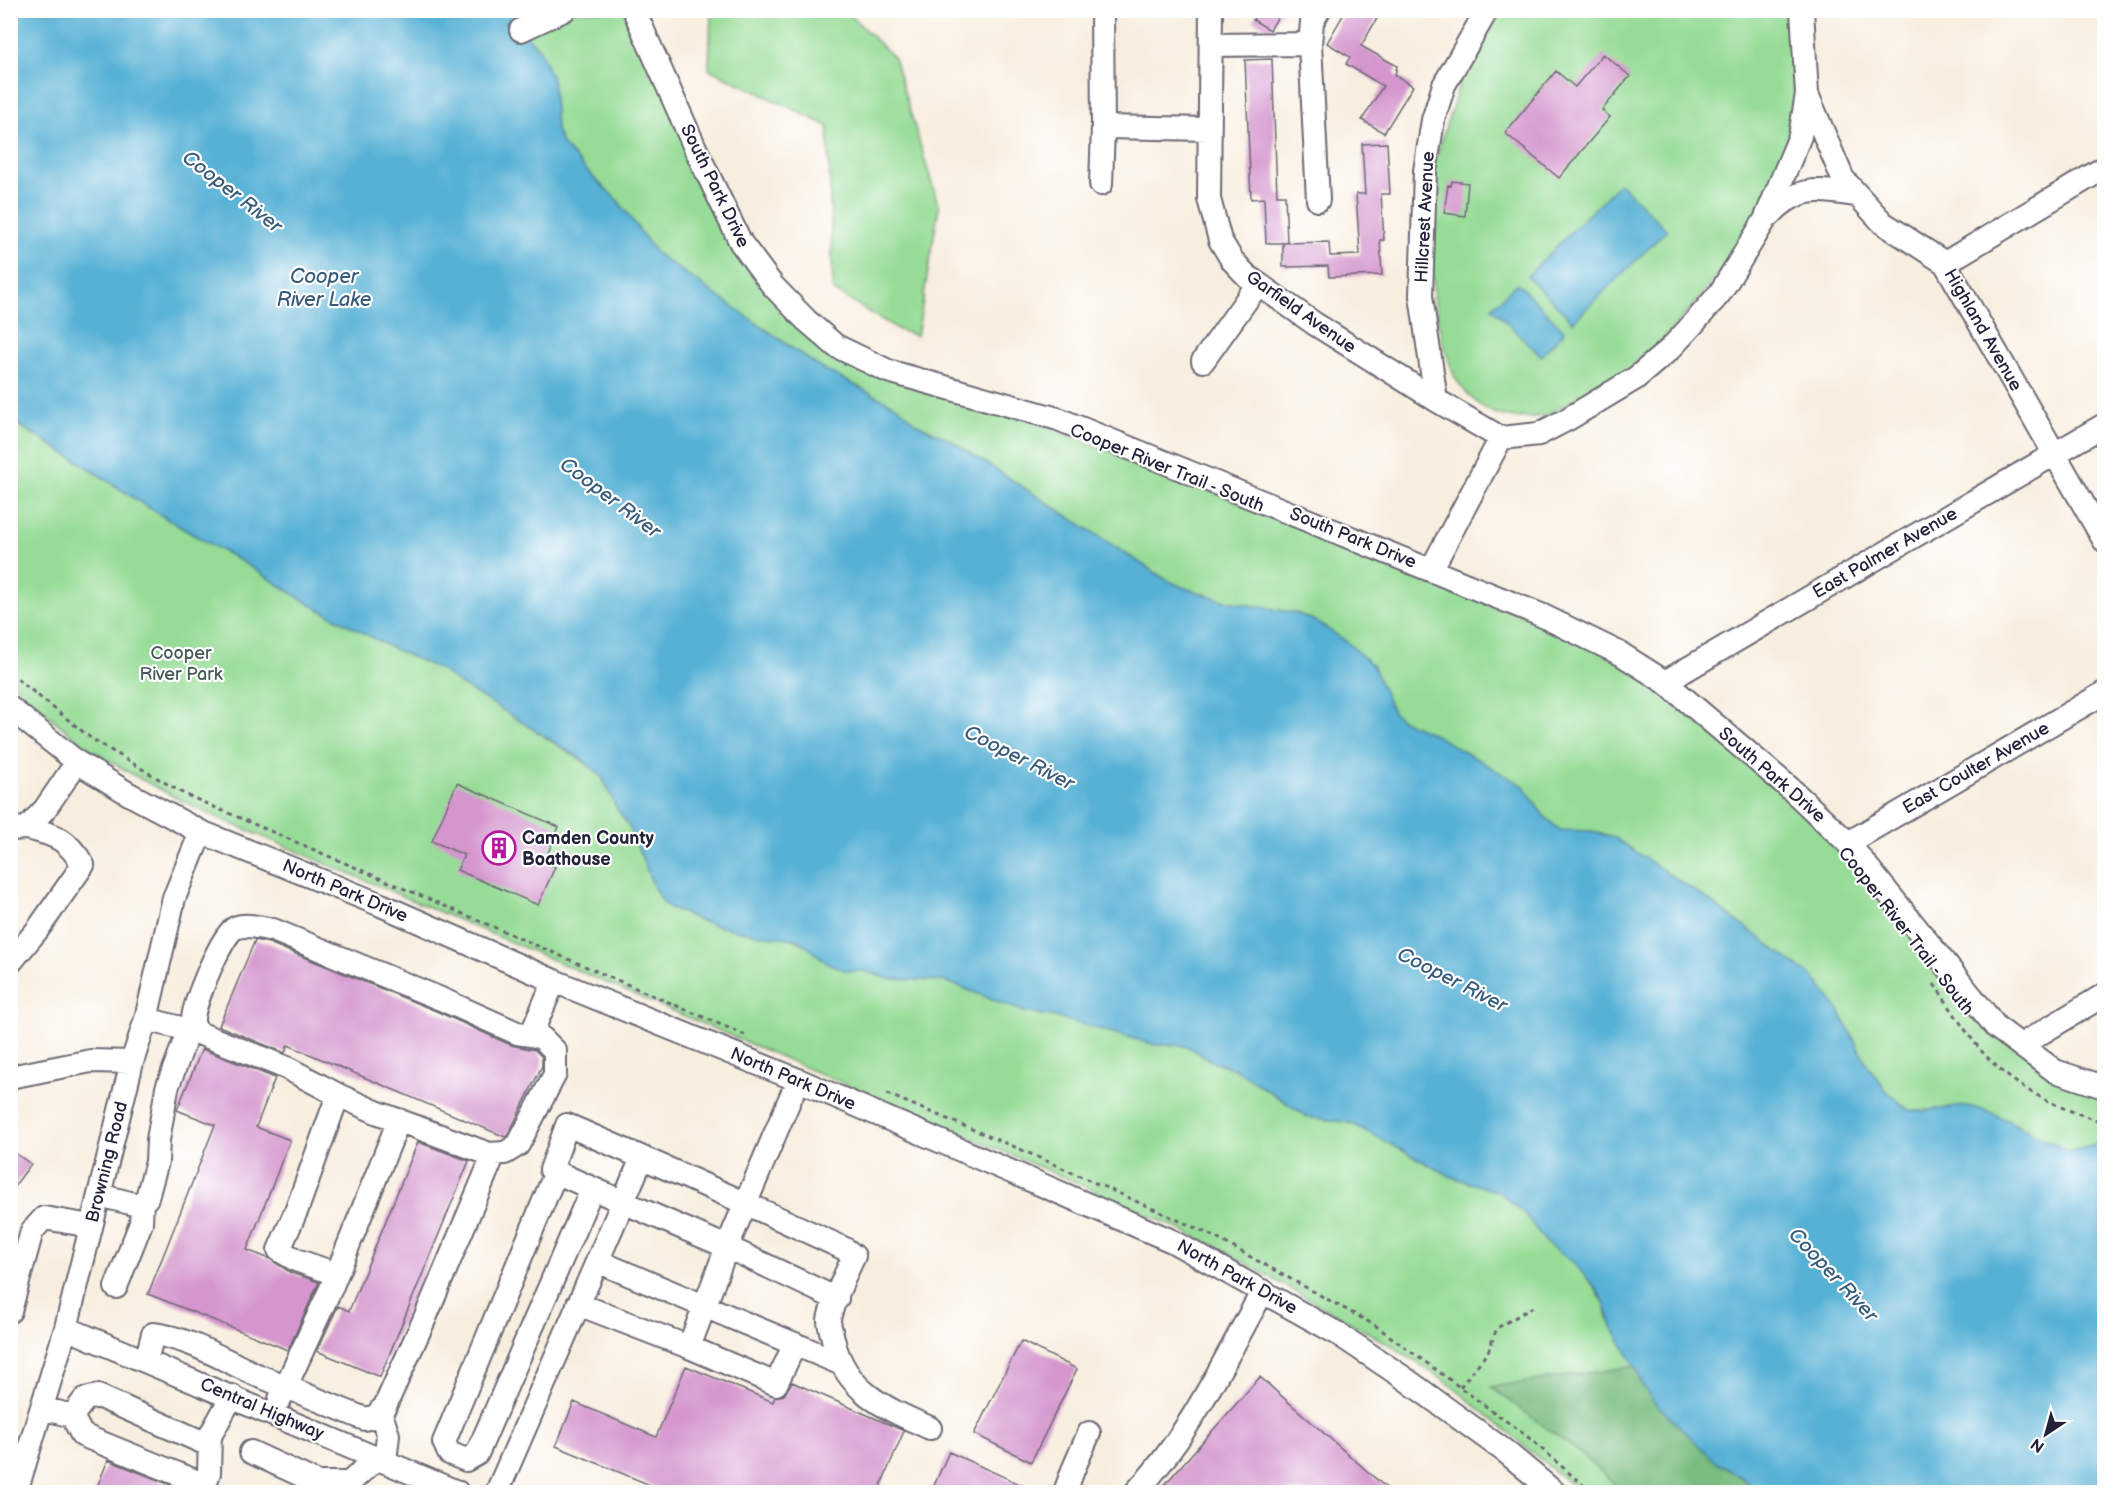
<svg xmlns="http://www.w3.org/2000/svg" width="2115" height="1503" font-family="'Balsamiq Sans',sans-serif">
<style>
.green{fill:#96dc96;stroke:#5c7f68;stroke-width:1.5}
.forest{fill:#78bc7f;stroke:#4d6f5d;stroke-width:1.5}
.water{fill:#57b1d5;stroke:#3c6a88;stroke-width:1.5}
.building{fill:#d496cd}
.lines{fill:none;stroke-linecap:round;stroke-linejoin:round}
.minor-casing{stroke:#6d6974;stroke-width:26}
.path{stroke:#6d6974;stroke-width:3;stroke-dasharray:4.5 4.5;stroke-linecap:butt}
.minor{stroke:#fff;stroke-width:22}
.labels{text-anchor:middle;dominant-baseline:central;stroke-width:4.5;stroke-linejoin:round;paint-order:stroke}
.street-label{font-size:18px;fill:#22223b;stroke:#fff}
.park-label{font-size:18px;fill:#455a56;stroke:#fff}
.poi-label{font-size:18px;font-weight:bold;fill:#22223b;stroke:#fff;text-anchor:start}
.water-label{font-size:20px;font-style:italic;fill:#375b79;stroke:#fff}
</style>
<rect width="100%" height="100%" fill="#fff"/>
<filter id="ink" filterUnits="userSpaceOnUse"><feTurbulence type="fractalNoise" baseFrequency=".0167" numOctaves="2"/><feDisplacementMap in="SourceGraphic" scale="12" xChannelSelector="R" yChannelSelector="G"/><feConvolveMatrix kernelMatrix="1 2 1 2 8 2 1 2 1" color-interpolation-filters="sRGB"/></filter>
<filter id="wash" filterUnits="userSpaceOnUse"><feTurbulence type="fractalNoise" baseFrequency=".008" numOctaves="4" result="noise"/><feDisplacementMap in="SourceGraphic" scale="24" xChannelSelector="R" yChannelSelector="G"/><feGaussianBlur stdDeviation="1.35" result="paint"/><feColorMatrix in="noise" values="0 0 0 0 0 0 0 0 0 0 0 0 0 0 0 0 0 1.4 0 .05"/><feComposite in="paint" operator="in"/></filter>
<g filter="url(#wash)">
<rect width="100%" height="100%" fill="#f8eedf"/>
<path class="green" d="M511,11H634L741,243L836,346L965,394L1621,654L1793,791L1996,1027L2104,1087V1142L2070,1152L1993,1113L1968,1106L1920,1111H1911L1906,1108L1886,1090L1868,1066L1837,1007L1768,944L1704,897L1592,831H1570L1560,830L1552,825L1532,802L1524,786L1435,736L1402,720L1393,712L1371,665L1346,641L1315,621L1296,613L1225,601L1182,587L1165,579L950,440L917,424L898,407L821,368L656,253L619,202L593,177L562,145L556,130L553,82L540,50L518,27Z
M711,11H846L894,58L939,207L917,336L899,330L833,290L828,126L709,69Z
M1499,11H1792L1803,116L1752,228L1700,298L1668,334L1632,369L1545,416L1514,418L1497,414L1484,408L1468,395L1455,378L1443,343L1434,298L1430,222L1435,160L1465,67L1483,32Z
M10,420L84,465L143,504L192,534L241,561L311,605L411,657L421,659L441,670L593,768L602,777L617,809L629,826L655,890L664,903L668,907C689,917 712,925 735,930C755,935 793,933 807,947L884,978L945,981L1025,1012L1056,1017L1156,1045H1181L1191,1048L1211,1061L1235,1069L1308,1117L1351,1123L1452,1177L1499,1192L1526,1215L1547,1244L1573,1262L1585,1274L1605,1304L1608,1318L1712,1458L1744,1479L1753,1492H1580L1448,1383L1392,1346L1213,1245L1103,1194L214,816C172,796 130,775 92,750C63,730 37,705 11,682Z"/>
<path class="forest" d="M1635,1366L1643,1387L1671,1418L1717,1463L1744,1479L1753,1492H1623L1584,1456L1491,1387Z"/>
<path class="water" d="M10,11H511L518,27L540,50L553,82L556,130L562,144L593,177L619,202L656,253L821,368L898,407L917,424L950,440L1165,579L1182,587L1225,601L1296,613L1315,621L1346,641L1372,665L1393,712L1402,720L1435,735L1524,786L1543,815L1560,830L1592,831L1615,838L1704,897L1814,978L1837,1007L1868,1066L1886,1090L1906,1108L1911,1111H1920L1968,1106L1993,1113L2070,1152L2104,1142V1492H1753L1744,1479L1717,1463L1654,1402L1643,1387L1635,1366L1612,1327L1605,1304L1597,1290L1573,1262L1547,1244L1526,1215L1499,1192L1452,1177L1351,1123L1308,1117L1235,1069L1211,1061L1191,1048L1181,1045H1156L1056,1017L1025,1012L945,981L890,979L865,971H846L826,962L801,941L793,938L774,937L735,930L701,921L668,907L664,903L655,890L629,826L617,809L602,777L582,759L460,684L441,670L392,648L311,605L241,561L192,534L143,504L84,465L11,420Z
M1620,183L1667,230L1573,322L1527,276Z
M1517,283L1565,331L1541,356L1492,308Z"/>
<g id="blocks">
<path class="building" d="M1259,10H1282L1270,30L1253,20Z
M1346,10H1382L1361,46L1397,66L1395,75L1413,86L1384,133L1362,120L1383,86L1346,64L1350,57L1327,43Z
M1603,54L1630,76L1602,110L1610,117L1559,178L1505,133L1556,71L1575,87Z
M1272,59L1277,195H1285L1287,243H1266L1264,198L1251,199L1245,60Z
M1387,143L1390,194H1381L1384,240H1380L1382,275L1329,277L1328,266L1283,267V243L1329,242L1330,256L1360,255L1356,194H1365L1362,144Z
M1452,181L1468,183L1465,216L1444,213L1448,185L1451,186Z
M457,783L559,827L544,862L555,867L538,905L457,870L464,855L432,841Z
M255,940L269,943L436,1011L511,1045L535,1050L542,1057V1066L508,1135L505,1137L288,1045L285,1053L219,1026Z
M202,1049L275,1078L256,1127L290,1140L247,1250L270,1259L291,1273L319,1282L288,1350L148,1294L215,1125L177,1110Z
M418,1142L469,1161L380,1377L317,1351L338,1306L349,1311Z
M10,1150L31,1164L10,1192Z
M1021,1341L1077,1369L1031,1462L974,1434Z
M686,1366L773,1402L775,1397L784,1395L792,1382L904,1431L878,1492H667L556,1446L574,1402L656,1437Z
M1260,1377L1391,1492H1158Z
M949,1452L1037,1492H931Z
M108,1460L188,1492H95Z"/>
</g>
</g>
<g filter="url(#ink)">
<use href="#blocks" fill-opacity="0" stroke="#6d6974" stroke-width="1.5"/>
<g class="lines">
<g class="minor-casing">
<path id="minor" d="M634,10L696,150L741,243L773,286L806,320L836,346L888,371L1058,419L1541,615L1621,654L1665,682L1793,791L1848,843L1996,1027L2055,1071L2104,1087
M1102,10L1103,127L1209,129
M1211,10L1209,199L1220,240L1232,260L1247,276L1315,324L1436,400L1501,438
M1802,10L1807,94L1843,179L1883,223L1945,263L2104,540
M521,30L564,10
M1310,44L1312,22L1319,10
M1211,45L1310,44L1318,200
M1101,184L1103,127
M1769,216C1798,184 1818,190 1857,195
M1945,263L2104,168
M1203,361L1258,284
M1436,400L1421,296L1425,171L1433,120L1444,85L1487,10
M1501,438L1539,434L1568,419L1636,378L1670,349L1694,323L1720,293L1765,220L1800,136L1807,94
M1431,570L1501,438
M1665,682L2104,425
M10,708L77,762L129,794L201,832L381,905L554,981L798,1080L1172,1241L1340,1335L1404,1378L1506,1452L1554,1492
M10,829L27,828L45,809L77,762
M1848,843L2104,693
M10,963L38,929L83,865C67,839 57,835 27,828
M146,1019L196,1032
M531,1035L517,1033L441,999L273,930C261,928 246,923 235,928C221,935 195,1002 193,1018C192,1022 195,1027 196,1032L287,1068L338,1095L376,1112L489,1154L505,1153L518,1145L555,1074V1051L542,1038L531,1035L554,981
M2021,1045L2104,995
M10,1077L91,1061L132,1062
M642,1158L623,1202L551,1170L567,1125C660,1165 753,1206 845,1249L854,1256C848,1268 830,1309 829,1320C829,1326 832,1333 833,1339C845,1392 885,1408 930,1428
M556,1172L444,1442L449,1453L466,1460L477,1454L592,1189
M99,1195L138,1205L147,1198L151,1183L157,1162L158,1140L167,1088L189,1030
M597,1261L842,1364
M336,1274L296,1260L279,1250L297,1209L338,1095
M116,1287L141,1223L142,1202
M578,1304L689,1347L727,1247L837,1299
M10,1311L32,1231L44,1218L91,1226
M66,1328L457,1492
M689,1347L776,1384L795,1344
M146,1361L153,1334C190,1338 223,1360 257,1375C293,1390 329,1404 365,1419L376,1416L385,1406L425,1318L494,1154
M280,1399L332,1286L399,1120
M42,1408L72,1416L85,1399L98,1396L209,1445
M380,1411L388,1435L385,1462
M72,1416L82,1435L205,1485
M251,1452L318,1483H349L377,1458
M16,1492L66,1328L132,1062L146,1019L174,898L201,832
M202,1492L209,1473L210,1436L232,1396
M497,1492L623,1202L727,1247L798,1080
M1065,1492L1073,1470L1089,1433
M1136,1492C1190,1435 1224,1360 1263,1291"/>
</g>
<path class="path" d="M10,673L92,739L184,794L745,1035
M1934,984C1952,1009 1970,1041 1992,1062C2023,1093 2063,1110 2104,1122
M887,1094L1022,1150L1209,1234L1376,1326L1528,1437L1591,1492
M1460,1387L1488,1352L1497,1328L1533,1307"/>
<use href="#minor" class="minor"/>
</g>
</g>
<defs>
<g id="building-ring" transform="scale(1.725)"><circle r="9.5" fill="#fff" stroke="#b5179e" stroke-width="1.5"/><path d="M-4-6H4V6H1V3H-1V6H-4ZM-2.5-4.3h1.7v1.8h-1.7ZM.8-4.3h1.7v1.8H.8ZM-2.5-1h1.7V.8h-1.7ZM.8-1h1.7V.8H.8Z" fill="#b5179e"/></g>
</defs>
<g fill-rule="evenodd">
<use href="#building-ring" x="499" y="848"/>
</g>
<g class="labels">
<g class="street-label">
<text transform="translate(715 186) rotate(64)">South Park Drive</text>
<text transform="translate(1425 217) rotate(-87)">Hillcrest Avenue</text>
<text transform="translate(1301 312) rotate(35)">Garfield Avenue</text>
<text transform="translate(1983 330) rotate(60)">Highland Avenue</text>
<text transform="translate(1167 468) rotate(22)">Cooper River Trail - South</text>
<text transform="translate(1353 538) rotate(22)">South Park Drive</text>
<text transform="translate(1885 553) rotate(-30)">East Palmer Avenue</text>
<text transform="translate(1976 768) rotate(-30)">East Coulter Avenue</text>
<text transform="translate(1772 775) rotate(41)">South Park Drive</text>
<text transform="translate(345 891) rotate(23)">North Park Drive</text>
<text transform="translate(1906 931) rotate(52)">Cooper River Trail - South</text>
<text transform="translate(793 1079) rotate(23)">North Park Drive</text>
<text transform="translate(107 1162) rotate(-76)">Browning Road</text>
<text transform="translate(1237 1277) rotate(29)">North Park Drive</text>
<text transform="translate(262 1409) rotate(23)">Central Highway</text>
</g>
<g class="park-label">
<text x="181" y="653">Cooper<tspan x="181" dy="21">River Park</tspan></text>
</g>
<g class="poi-label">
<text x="522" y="838">Camden County<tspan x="522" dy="21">Boathouse</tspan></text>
</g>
<g class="water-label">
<text transform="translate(232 192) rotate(38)">Cooper River</text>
<text x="324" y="277">Cooper<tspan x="324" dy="23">River Lake</tspan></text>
<text transform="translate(610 498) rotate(37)">Cooper River</text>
<text transform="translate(1019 758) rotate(27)">Cooper River</text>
<text transform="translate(1452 980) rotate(27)">Cooper River</text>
<text transform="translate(1833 1275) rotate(47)">Cooper River</text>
</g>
</g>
<rect width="2115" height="1503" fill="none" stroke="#fff" stroke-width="36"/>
<g transform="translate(2046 1434) rotate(216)" stroke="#ffffff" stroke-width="4.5" paint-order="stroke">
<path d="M0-4.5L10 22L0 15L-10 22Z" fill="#22223b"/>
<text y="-9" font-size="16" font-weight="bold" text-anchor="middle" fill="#22223b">N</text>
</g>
</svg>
